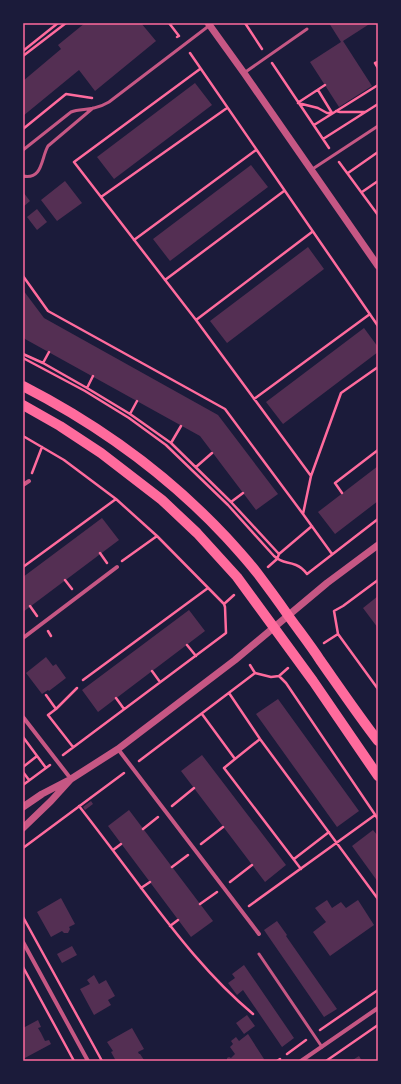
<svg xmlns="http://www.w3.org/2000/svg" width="401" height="1084" font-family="'Exo 2',sans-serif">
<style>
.building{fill:#542f53}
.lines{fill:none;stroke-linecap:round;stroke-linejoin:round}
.path{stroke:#ff6b9d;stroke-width:2.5}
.service{stroke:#c65784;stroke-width:3}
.minor{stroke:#c65784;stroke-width:4}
.tertiary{stroke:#c65784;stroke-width:7}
.primary{stroke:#ff6b9d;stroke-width:10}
.neatline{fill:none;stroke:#ff6b9d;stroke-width:1.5}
</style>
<rect width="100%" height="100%" fill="#1b1b3a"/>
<path class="building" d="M85,23H141L156,41L95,91L79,70L23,116V81L61,49L58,45Z
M329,23H371L343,41L372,86L339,107L310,62L341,42Z
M195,83L212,105L114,179L97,157Z
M251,165L268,187L170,261L153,239Z
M65,181L82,203L57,221L41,200Z
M23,192L30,201L23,207Z
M37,209L47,222L37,230L27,217Z
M308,247L324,269L227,343L210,321Z
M23,290L44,318L218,415L278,494L256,510L200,436L25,339L23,336Z
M364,328L378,347V352L283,424L266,402Z
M378,466V501L335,534L318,512Z
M102,518L119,540L23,612V577Z
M378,596V628L363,608Z
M189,610L205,631L98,712L82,690Z
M46,657L53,666L56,664L66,678L49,691L48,690L42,694L26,673Z
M278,699L359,811L337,827L256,714Z
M202,755L286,865L265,882L181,771Z
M91,801L93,804L85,810L83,807Z
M129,810L213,921L191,937L108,826Z
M373,830L378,836V882L352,846Z
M61,898L75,924L69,927L70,929L68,933H64L62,931L51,937L37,912Z
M327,900L332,908L341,902L346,908L358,900L374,925L330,956L313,932L326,922L315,908Z
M277,921L287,935L286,936L337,1009L324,1017L264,930Z
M72,946L77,955L62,963L57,954Z
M244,965L294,1038L282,1047L243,990L237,995L228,983L235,978L232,974Z
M94,975L99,984L106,980L115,996L108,1000L111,1005L94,1015L80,989L90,984L87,980Z
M247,1015L255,1026L244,1034L236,1023Z
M38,1020L41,1027L38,1028L41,1033L45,1041L49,1040L51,1044L23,1059V1028Z
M132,1028L144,1049L138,1052L139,1054H140L144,1060L142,1061H116L111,1052L113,1051L107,1042Z
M248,1034L264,1059L262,1061H227V1058L229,1057L231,1058L235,1054L230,1047L233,1044L231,1041L236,1037L239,1041Z
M359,1056L362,1061H351Z"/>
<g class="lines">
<path class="path" d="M169,23L179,36L177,37
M245,23L262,49
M23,51L58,23
M190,53L378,326
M23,56L66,23
M378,62L375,63L378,68
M272,63L329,148
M200,69L74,162L196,320L311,476
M318,90L332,113
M299,102L325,85
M298,103L318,108L327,113H332
M336,111L340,112H365
M314,125L378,85
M23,129L66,94L92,98
M323,139L378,104
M339,162L378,215
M348,173L378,152
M362,192L378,181
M101,197L227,108
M134,240L256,150
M23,276L48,311L225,409L303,514L332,554
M165,280L284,191
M196,320L312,232
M23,354L43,363L87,388L130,414L171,443L231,502L279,554
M23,358L85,391L129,418L166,445L228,505L274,556C283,564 286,561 296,565C301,567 304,570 307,574L378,519
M43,363L49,352
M87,388L93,376
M254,399L370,314
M130,414L137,401
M23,436L64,460L116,499L157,536L224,604L225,607L226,633L63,755
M171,443L181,426
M196,467L212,453
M32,473L42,447
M342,493L335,483L378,450
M231,502L243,493
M303,514L311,476L341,393L378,367
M100,553L107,563
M122,561L157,536
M23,567L116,499
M268,567L277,559L279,554L312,526
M65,580L72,589
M378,580L343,606L334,611L338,634L378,689
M224,604L234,595
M30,606L37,616
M48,631L51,636
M324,643L338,634
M187,645L196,656
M250,665L255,673
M288,668L279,676L286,683L378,819
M152,671L160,682
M83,680L208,588
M229,693L260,739L378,899
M46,695L56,709L48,715L73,747
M116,698L124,709
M56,709L77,688
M202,714L235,759L224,768L301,869
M23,737L46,768
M235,759L260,739
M139,761L255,673L271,677L279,676
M23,767L37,756
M23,772L29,780
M23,785L50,765
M79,806C100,833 121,861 142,889C176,934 210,978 253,1014
M172,806L194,788
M143,829L158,817
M201,844L223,827
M23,848L124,773
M113,850L121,844
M294,859L329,832
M172,867L188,855
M230,882L252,865
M141,888L150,882
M200,904L217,892
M249,906L375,815
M23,917L102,1061
M170,926L178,920
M23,967L74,1061
M320,1030L378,990
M287,1054L306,1040
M277,1061L280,1059
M326,1061L378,1025"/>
<path class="service" d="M244,73L307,29
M23,150L71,112C78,109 86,110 94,108C99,107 104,105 109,102L210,25
M311,170L378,126
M23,176C43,180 41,158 48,146L93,108
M259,954L322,1047"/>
<path class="minor" d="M23,485L29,481
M23,638L117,567
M23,717L71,779
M118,749L259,934
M23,942L88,1061
M301,1061L378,1008"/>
<path class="tertiary" d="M208,23L244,73L378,266
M23,807L42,794L67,781
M23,828L51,801L71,779L118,749L235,660L327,583L378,545"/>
<path class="primary" d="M23,386C99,425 168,475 226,537C237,549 248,561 258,574C267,586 276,598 285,611C296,627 309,643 320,660C339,687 358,715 378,741
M23,405L60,426L101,453L162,500L197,533L237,577L313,681L378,776"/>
</g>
<rect width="401" height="1084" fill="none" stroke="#1b1b3a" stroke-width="48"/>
<rect x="24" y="24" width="353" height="1036" class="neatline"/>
</svg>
